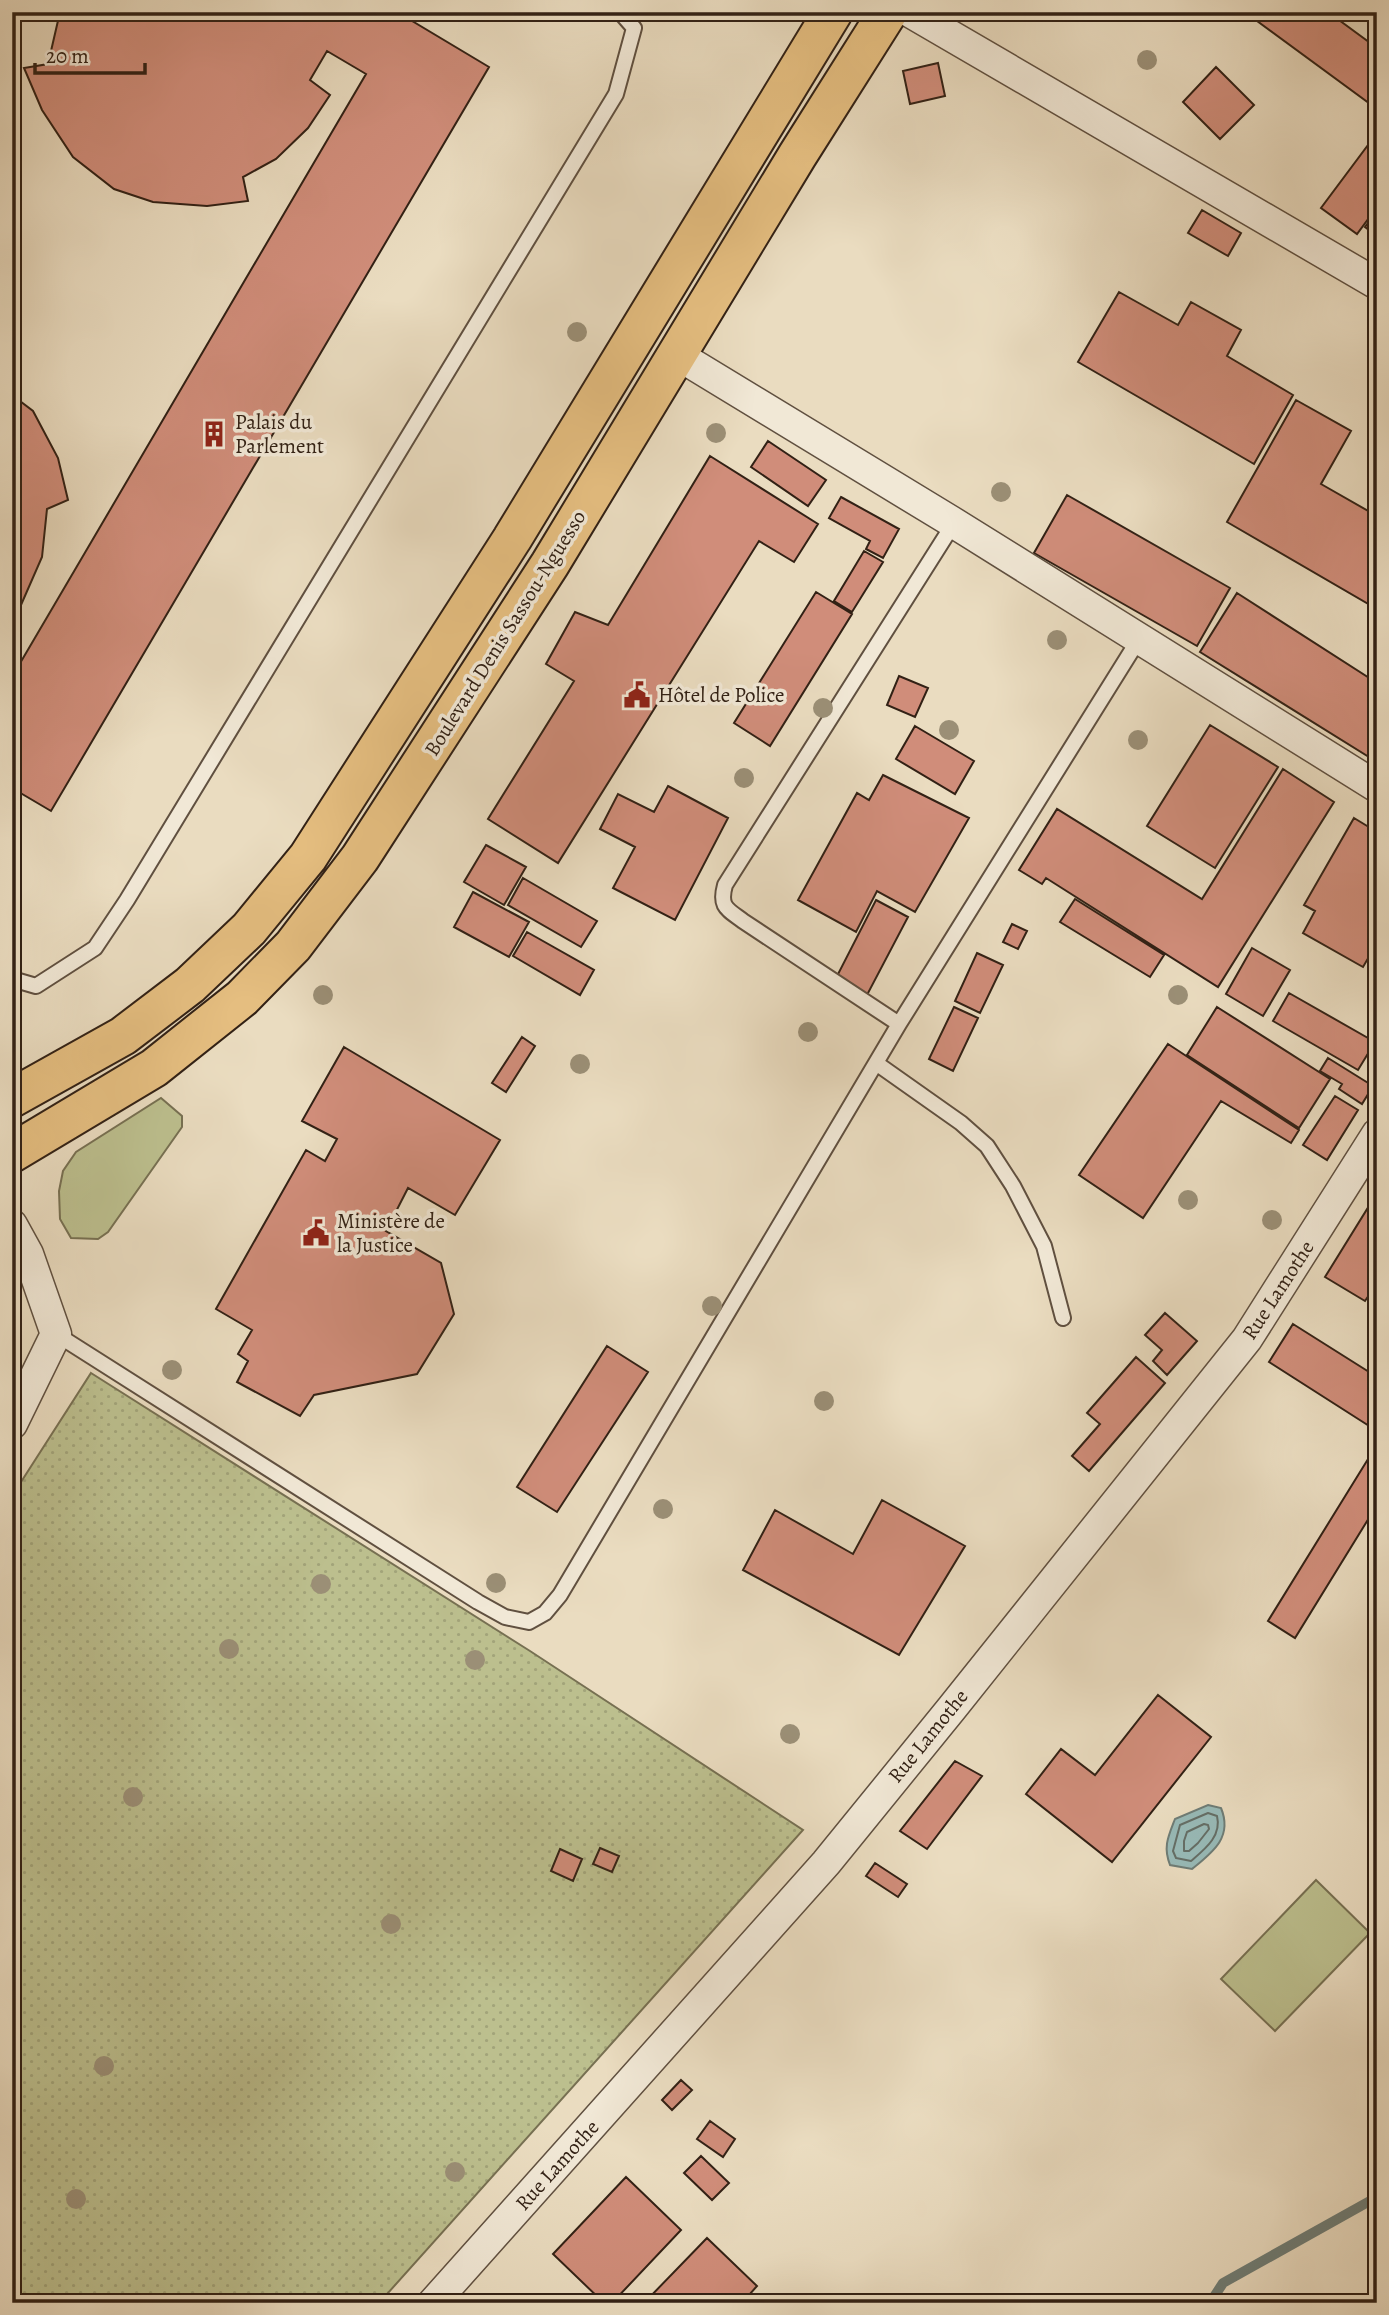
<svg xmlns="http://www.w3.org/2000/svg" width="1389" height="2315" font-family="Alegreya,serif">
<style>
.grass{fill:#bcbf8e;stroke:#777052;stroke-width:2}
.park{fill:url(#park-dots);stroke:#777052;stroke-width:2}
.water{fill:#98bab7;stroke:#6f7d76;stroke-width:2}
.lines{fill:none;stroke-linecap:round;stroke-linejoin:round}
.shore{stroke:#656e66;stroke-width:2}
.stream{stroke:#6f7d76;stroke-width:10}
.building{fill:#d08d7a;stroke:#322115;stroke-width:2}
.lane-casing{stroke:#605040;stroke-width:18}
.street-casing{stroke:#605040;stroke-width:33}
.primary-casing{stroke:#322115;stroke-width:42}
.lane{stroke:#f1e8d6;stroke-width:14}
.street{stroke:#f1e8d6;stroke-width:30}
.primary{stroke:#e5be80;stroke-width:38}
.tree{fill:#9b8f76}
.labels{text-anchor:middle;dominant-baseline:central;stroke-width:7;stroke-linejoin:round;paint-order:stroke}
.poi-label{font-size:21px;fill:#322115;stroke:#f1e8d6;text-anchor:start}
.street-label{font-size:21px;fill:#322115;stroke:#f1e8d6}
</style>
<defs>
<pattern id="park-dots" width="8" height="8" patternUnits="userSpaceOnUse" patternTransform="scale(1.75)"><rect width="8" height="8" fill="#bcbf8e"/><path d="M2 2h.1M6 6h.1" fill="none" stroke="#a2a47a" stroke-width="1.8" stroke-linecap="round"/></pattern>
</defs>
<rect width="100%" height="100%" fill="#eadcc0"/>
<filter id="stains"><feTurbulence type="fractalNoise" baseFrequency=".00286" numOctaves="4"/><feColorMatrix values="0 0 0 0 .2 0 0 0 0 .09 0 0 0 0 .02 0 0 0 .5 -.17"/></filter>
<radialGradient id="worn" r=".72"><stop offset=".6" stop-color="#630" stop-opacity="0"/><stop offset="1" stop-color="#630" stop-opacity=".3"/></radialGradient>
<path class="grass" d="M161,1098L182,1116V1127L108,1232L98,1239L71,1238L60,1219L59,1191L63,1171L76,1152Z
M1316,1880L1370,1933L1275,2031L1221,1979Z"/>
<path class="park" d="M91,1373L530,1651L803,1830L379,2303H12V1496Z"/>
<path class="water" d="M1208,1805L1221,1808C1233,1837 1213,1852 1192,1869L1170,1865C1163,1847 1168,1837 1175,1819Z"/>
<g class="lines">
<path class="shore" d="M1208,1813L1217,1816C1222,1836 1205,1849 1191,1861L1176,1858L1173,1851L1180,1825Z
M1204,1824L1208,1825L1209,1829L1198,1843L1189,1851H1184V1841L1187,1832Z"/>
<path class="stream" d="M1210,2303L1223,2283L1377,2197"/>
</g>
<path class="building" d="M60,12H397L489,67L51,811L12,788V662L19,665L366,74L327,51L310,80L330,95L308,128L276,159L243,177L248,201L207,206L153,202L114,189L73,157L42,110L24,68L48,64Z
M1257,12H1328L1377,48V109L1253,18Z
M938,63L945,96L910,104L903,71Z
M1216,67L1254,105L1220,139L1183,102Z
M1377,133V207L1357,234L1321,208Z
M1202,210L1241,233L1228,256L1188,233Z
M1377,211V236L1365,227Z
M1119,292L1178,325L1191,302L1241,330L1227,356L1293,395L1254,464L1078,362Z
M12,395L33,411L58,458L68,500L47,509L42,557L21,605L12,619Z
M1296,400L1351,431L1321,484L1377,516V609L1227,522Z
M768,441L826,480L808,506L751,467Z
M710,456L818,524L794,562L759,541L558,863L488,819L574,681L546,664L575,612L608,625Z
M1067,495L1230,588L1197,646L1034,553Z
M841,497L899,529L883,558L866,549L870,541L829,518Z
M864,551L883,562L852,612L834,601Z
M816,592L852,614L770,746L734,723Z
M1237,593L1377,683V762L1200,652Z
M899,676L928,688L915,717L887,705Z
M1210,725L1278,767L1215,868L1147,826Z
M915,726L974,761L955,794L896,759Z
M1283,769L1334,802L1218,987L1046,878L1042,884L1019,870L1057,809L1202,899Z
M883,775L969,818L915,912L877,891L856,932L798,900L857,793L869,800Z
M668,786L728,818L675,920L613,888L635,847L600,829L618,794L654,812Z
M1354,818L1377,832V943L1363,967L1303,933L1315,911L1304,905Z
M486,845L526,867L504,905L464,882Z
M523,878L597,921L581,947L508,905Z
M473,892L529,922L509,957L454,927Z
M1075,899L1164,955L1150,977L1060,922Z
M876,900L908,917L867,995L836,978Z
M1012,924L1027,931L1018,949L1003,942Z
M527,932L594,970L580,995L513,956Z
M1252,948L1290,970L1263,1016L1226,994Z
M977,953L1003,965L980,1013L955,1001Z
M1289,993L1375,1042L1358,1070L1273,1021Z
M954,1007L978,1018L953,1071L929,1059Z
M1217,1007L1330,1079L1299,1128L1187,1055Z
M522,1037L535,1046L506,1092L492,1083Z
M1168,1044L1299,1130L1291,1143L1221,1101L1143,1218L1079,1175Z
M344,1047L500,1140L455,1215L408,1188L386,1231L441,1263L454,1314L417,1374L314,1395L300,1416L237,1382L248,1361L238,1354L252,1330L216,1309L306,1150L325,1161L337,1139L302,1121Z
M1328,1058L1373,1086L1362,1104L1339,1089L1342,1084L1320,1071Z
M1335,1096L1358,1110L1327,1160L1303,1145Z
M1369,1206L1377,1211V1283L1365,1301L1325,1277Z
M1165,1313L1197,1341L1167,1375L1153,1361L1162,1350L1145,1335Z
M1293,1324L1377,1377V1431L1269,1362Z
M607,1346L648,1372L557,1512L517,1487Z
M1136,1357L1165,1383L1089,1471L1072,1456L1100,1424L1087,1413Z
M1373,1451L1377,1453V1505L1295,1638L1268,1621Z
M882,1500L965,1546L899,1655L743,1570L775,1510L853,1554Z
M1158,1695L1211,1737L1112,1862L1026,1794L1061,1749L1095,1775Z
M955,1761L982,1776L927,1849L900,1831Z
M600,1848L619,1856L612,1872L593,1864Z
M560,1849L582,1859L573,1881L551,1871Z
M875,1863L907,1884L898,1897L866,1876Z
M681,2080L692,2090L672,2110L662,2100Z
M710,2121L735,2139L723,2157L697,2139Z
M701,2156L729,2183L712,2200L684,2173Z
M626,2177L681,2230L612,2303H604L553,2254Z
M707,2238L757,2286L742,2303H644Z"/>
<g class="lines">
<g class="lane-casing">
<path id="lane" d="M12,979L36,986L95,948L127,900L616,94L634,28L620,12
M899,1024L743,921C727,909 719,907 725,885L954,523
M876,1063L961,1123L987,1146L1013,1186L1044,1246L1063,1318
M56,1334L478,1602L505,1617L529,1622L545,1613L560,1595L899,1024L1139,639"/>
</g>
<g class="street-casing">
<path id="street" d="M910,12L1377,284
M676,354L954,523L1377,787
M12,1225L28,1254L56,1334L12,1424
M433,2303L826,1863L952,1708L1247,1339L1377,1134"/>
</g>
<g class="primary-casing">
<path id="primary" d="M12,1098L123,1036L190,985L249,929L308,857L512,539L833,12
M12,1153L154,1068L242,998L293,946L360,858L550,564L797,156L888,12"/>
</g>
<use href="#lane" class="lane"/>
<use href="#street" class="street"/>
<use href="#primary" class="primary"/>
</g>
<g class="tree">
<circle cx="1147" cy="60" r="10"/>
<circle cx="577" cy="332" r="10"/>
<circle cx="716" cy="433" r="10"/>
<circle cx="1001" cy="492" r="10"/>
<circle cx="1057" cy="640" r="10"/>
<circle cx="823" cy="708" r="10"/>
<circle cx="949" cy="730" r="10"/>
<circle cx="1138" cy="740" r="10"/>
<circle cx="744" cy="778" r="10"/>
<circle cx="323" cy="995" r="10"/>
<circle cx="1178" cy="995" r="10"/>
<circle cx="808" cy="1032" r="10"/>
<circle cx="580" cy="1064" r="10"/>
<circle cx="1188" cy="1200" r="10"/>
<circle cx="1272" cy="1220" r="10"/>
<circle cx="712" cy="1306" r="10"/>
<circle cx="172" cy="1370" r="10"/>
<circle cx="824" cy="1401" r="10"/>
<circle cx="663" cy="1509" r="10"/>
<circle cx="496" cy="1583" r="10"/>
<circle cx="321" cy="1584" r="10"/>
<circle cx="229" cy="1649" r="10"/>
<circle cx="475" cy="1660" r="10"/>
<circle cx="790" cy="1734" r="10"/>
<circle cx="133" cy="1797" r="10"/>
<circle cx="391" cy="1924" r="10"/>
<circle cx="104" cy="2066" r="10"/>
<circle cx="455" cy="2172" r="10"/>
<circle cx="76" cy="2199" r="10"/>
</g>
<defs>
<g id="building-bare" transform="scale(2.1)"><path d="M-4-6H4V6H1V3H-1V6H-4ZM-2.5-4.3h1.7v1.8h-1.7ZM.8-4.3h1.7v1.8H.8ZM-2.5-1h1.7V.8h-1.7ZM.8-1h1.7V.8H.8Z" fill="#8f2418" stroke="#f1e8d6" stroke-width="2.5" paint-order="stroke"/></g>
<g id="civic-bare" transform="scale(2.1)"><path d="M-.6-6.5H3V-4.5H.6V-3L4-1V1h2V6H-6V1h2V-1L-.6-3ZM-1.2 2.5V6h2.4V2.5Z" fill="#8f2418" stroke="#f1e8d6" stroke-width="2.5" paint-order="stroke"/></g>
</defs>
<g fill-rule="evenodd">
<use href="#building-bare" x="214" y="434"/>
<use href="#civic-bare" x="637" y="695"/>
<use href="#civic-bare" x="316" y="1233"/>
</g>
<g class="labels">
<g class="poi-label">
<text x="235" y="422">Palais du<tspan x="235" dy="24">Parlement</tspan></text>
<text x="658" y="695">Hôtel de Police</text>
<text x="337" y="1221">Ministère de<tspan x="337" dy="24">la Justice</tspan></text>
</g>
<g class="street-label">
<text transform="translate(505 633) rotate(-58)">Boulevard Denis Sassou-Nguesso</text>
<text transform="translate(1278 1290) rotate(-57)">Rue Lamothe</text>
<text transform="translate(928 1736) rotate(-51)">Rue Lamothe</text>
<text transform="translate(557 2165) rotate(-48)">Rue Lamothe</text>
</g>
</g>
<rect width="1389" height="2315" fill="none" stroke="#eadcc0" stroke-width="42"/>
<rect x="14" y="14" width="1361" height="2287" fill="none" stroke="#322115" stroke-width="3.5"/>
<rect x="21" y="21" width="1347" height="2273" fill="none" stroke="#322115" stroke-width="2"/>
<path d="M35 63v10h110v-10" fill="none" stroke="#322115" stroke-width="3.5"/>
<text x="46" y="63" font-size="21" fill="#322115" stroke="#f1e8d6" stroke-width="5" paint-order="stroke">20 m</text>
<rect width="100%" height="100%" filter="url(#stains)"/>
<rect width="100%" height="100%" fill="url(#worn)"/>
</svg>
